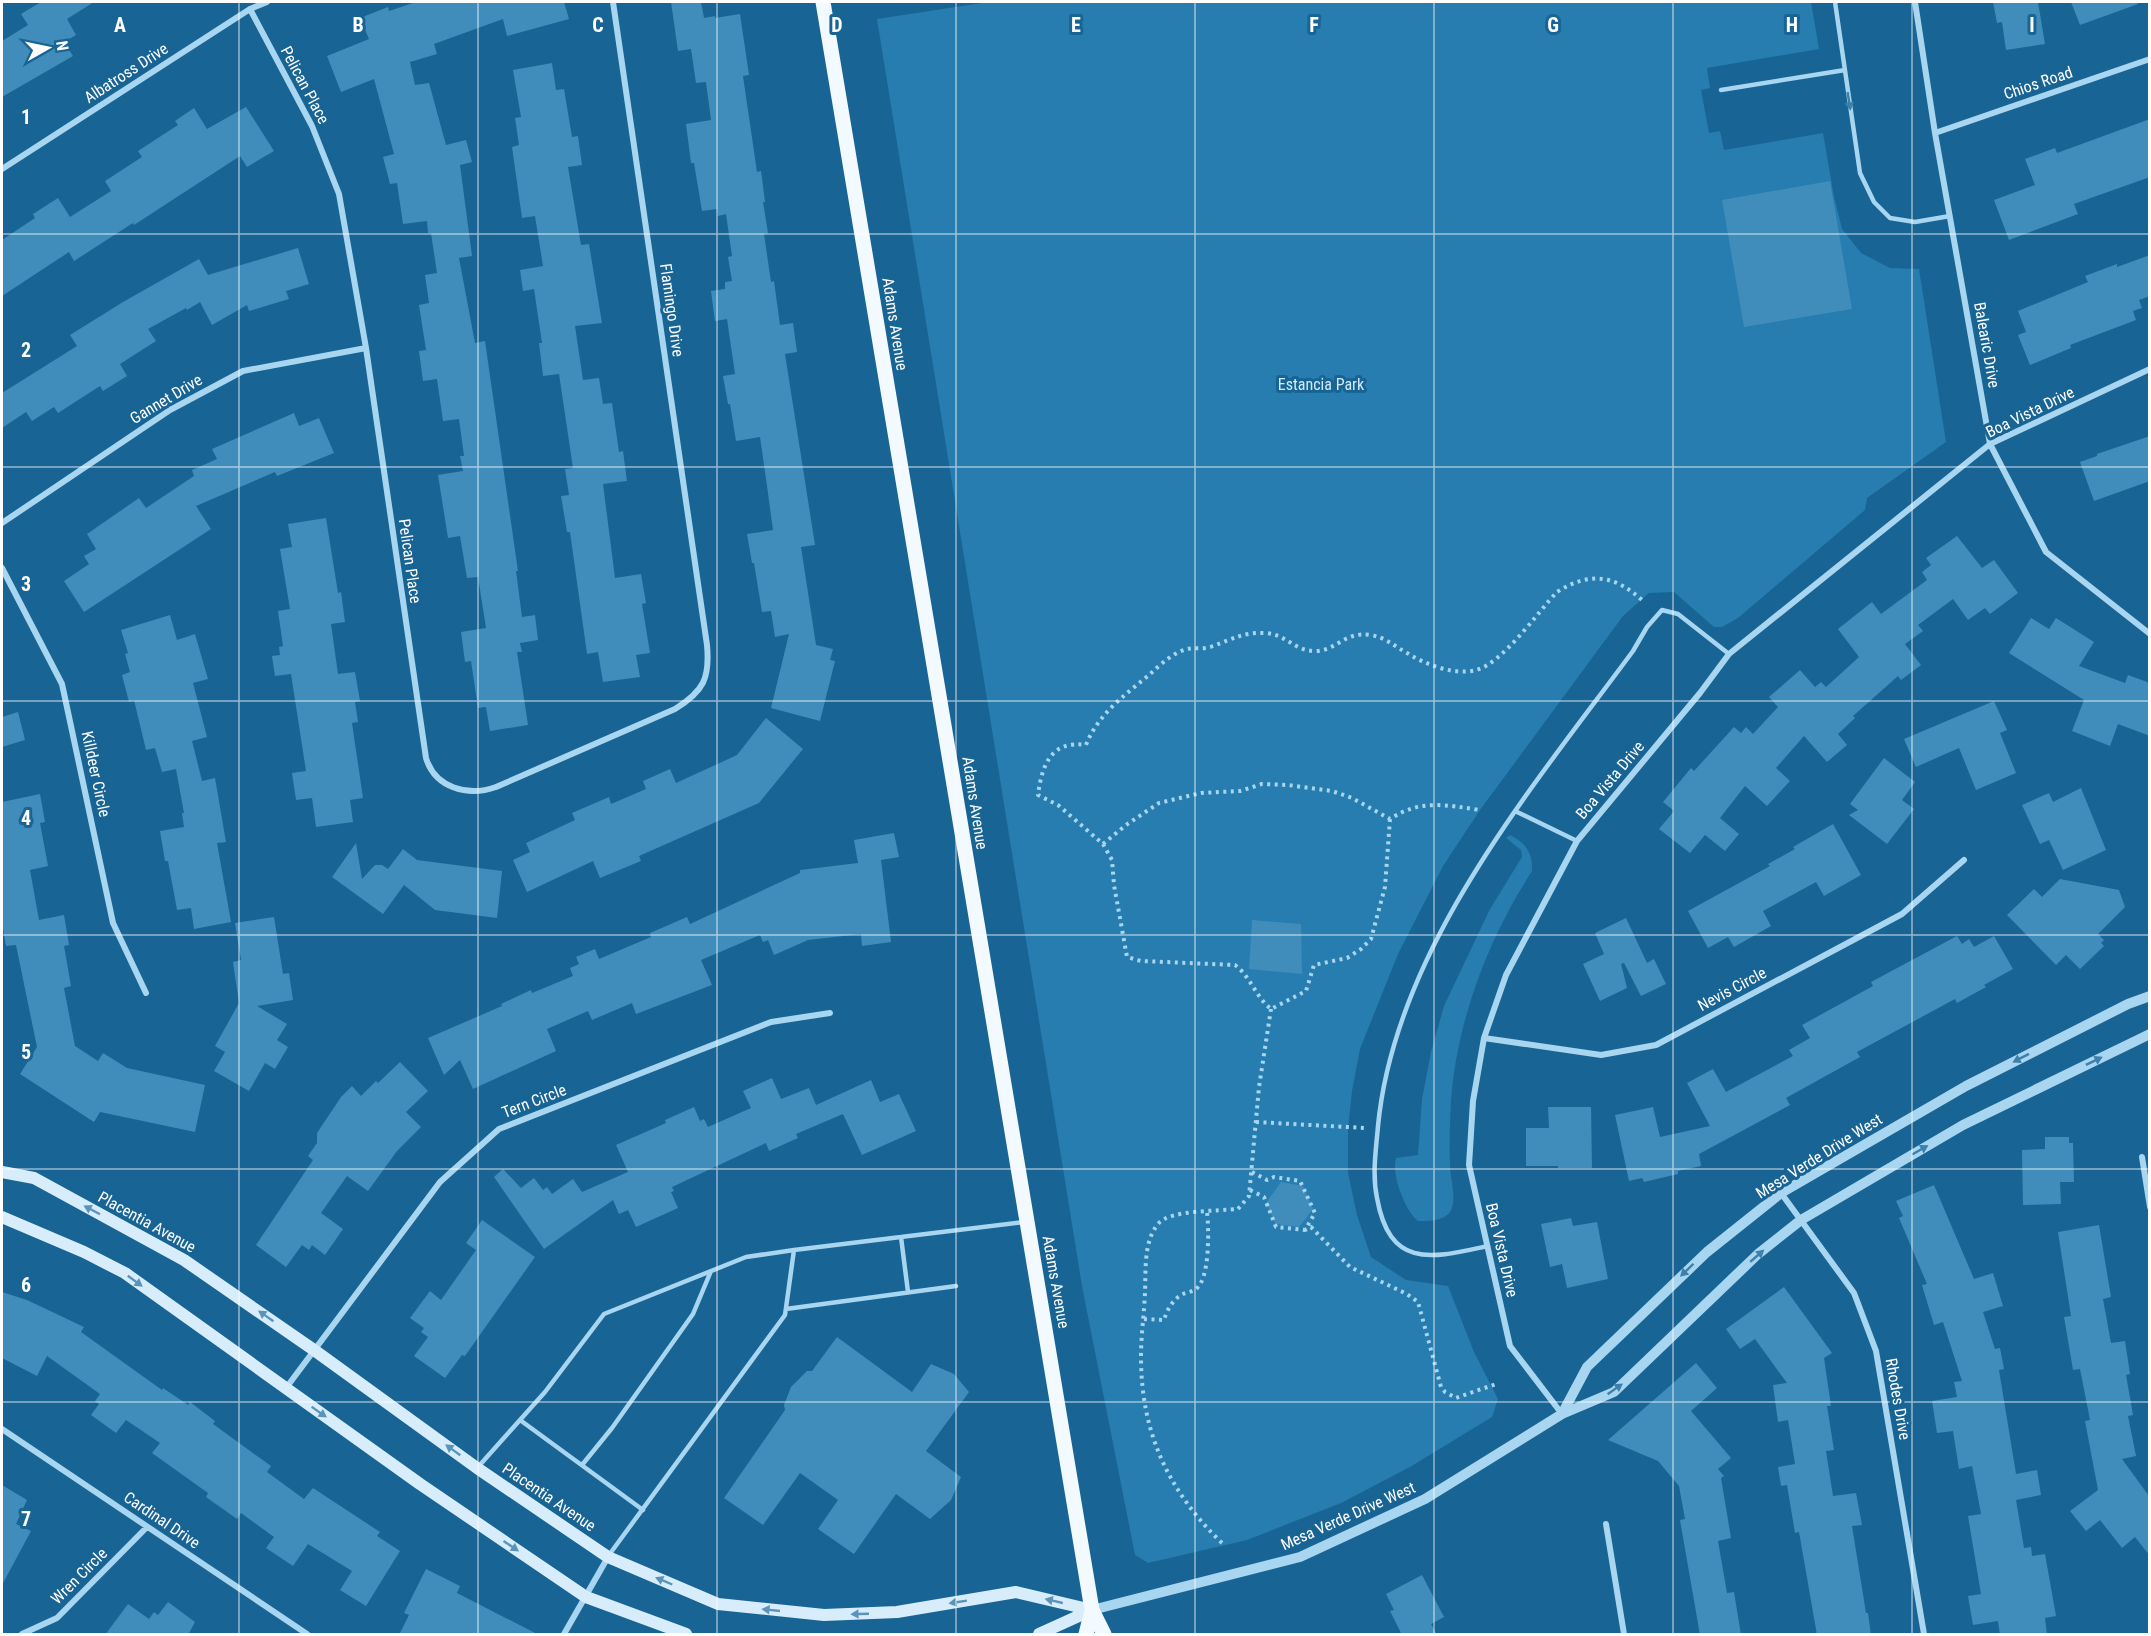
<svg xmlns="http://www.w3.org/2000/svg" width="2151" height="1636" font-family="'Roboto Condensed',sans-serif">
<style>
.green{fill:#277db0}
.building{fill:#408dbb}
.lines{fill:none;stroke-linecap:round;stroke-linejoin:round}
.path{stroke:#a8d5f0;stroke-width:4;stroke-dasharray:3 4.5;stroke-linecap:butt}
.service{stroke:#a8d5f0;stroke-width:4.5}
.minor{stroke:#a8d5f0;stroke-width:6}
.tertiary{stroke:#a8d5f0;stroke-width:10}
.secondary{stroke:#d7edfb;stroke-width:12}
.primary{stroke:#f2f9ff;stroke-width:15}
.oneway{fill:#3c80ab}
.oneway2{fill:#5b94b8}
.grid{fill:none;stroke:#fff;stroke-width:1.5;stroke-opacity:0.55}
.labels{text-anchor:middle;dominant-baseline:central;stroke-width:6;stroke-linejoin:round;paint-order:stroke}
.street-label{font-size:16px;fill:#fff;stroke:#186494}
.park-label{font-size:16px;fill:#cfebfb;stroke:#186494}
.grid-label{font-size:20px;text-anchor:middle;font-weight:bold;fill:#fff;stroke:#186494;stroke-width:6;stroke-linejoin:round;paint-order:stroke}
</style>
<rect width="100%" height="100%" fill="#186494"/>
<path class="green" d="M988,2H1811L1819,49L1707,68L1710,88L1701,90L1709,133L1720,131L1724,150L1823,133L1834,197L1842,229L1861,253L1890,268L1919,269L1946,442L1867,498L1865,510L1738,618L1722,627H1714L1674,592L1649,593L1623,616L1480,810L1443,866L1398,954L1360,1049L1352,1091L1348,1129V1173L1357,1215L1371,1257L1406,1280L1448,1286L1474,1352L1498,1399L1492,1417L1410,1467L1341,1503L1247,1540L1148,1563L1135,1555L1082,1286L877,19Z
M1510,835C1526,843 1533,853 1532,871C1488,939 1457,1020 1451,1101C1450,1123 1449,1144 1450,1165C1450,1178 1457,1198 1451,1210C1446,1221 1429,1221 1418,1221C1405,1211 1391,1174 1396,1158L1418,1155L1422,1099L1431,1052L1444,1006L1490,909L1522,857L1521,850L1506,838Z"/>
<path class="building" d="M41,2H94L67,19L76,35L64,42L73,56L2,97V41L28,25L21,14Z
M416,2H564L569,19L507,36L503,19L434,44L437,54L410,62L415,85L429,83L446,145L466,140L472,162L460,165L472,256L459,258L475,343L485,341L518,571H516L522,617L535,615L538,640L520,643L522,652H517L528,725L490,731L486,707L478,708L471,661L465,662L461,632L486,628L478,577L467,578L460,536L448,538L438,475L463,471L460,456H464L459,419L443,421L437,379L423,381L419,351L426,350L419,305L429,303L425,275L437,273L431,233H428L427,221L403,224L397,183L390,184L383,157L394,154L374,79L341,92L327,56L369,39L360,18L388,7L389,11Z
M671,2H701L704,18L715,16V18L740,14L749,75L743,76L757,172L761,171L765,202H763L768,233L764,234L771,282L774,281L780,325L793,323L797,352L785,354L815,545L801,547L816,645L833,649L830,660L835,661L820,721L771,708L789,634L775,637L771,611L762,612L754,563H752L747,534L773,530L767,486L760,437L736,441L730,404H728L723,376L735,374L727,319L715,321L711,291L725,289V282L732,281L728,257L732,256L726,214L718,216L717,209L702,211L694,163H691L686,124L711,120L706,82L696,83L691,49L678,51Z
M1993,2H2038L2045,44L2006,50L2002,22L1997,23Z
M2071,2H2138V4L2080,25Z
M552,63L556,90L564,89L572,137L578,136L582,165L568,167L581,245L589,244L602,323L575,326L583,380L599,378L603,404L612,403L619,452L623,451L627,481L603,484L615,578L641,574L646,603L642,604L650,653L636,655L640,677L603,682L598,652L587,654L570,532H567L561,496L569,495L565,469L573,468L559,374L543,376L539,343H542L534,289L523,291L520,270L543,266L535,216L522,218L512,147L519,145L515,118L521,117L513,70Z
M246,107L274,151L247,167L240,156L134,225L133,223L74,261L69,252L2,296V240L35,218L33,214L58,198L70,217L111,191L105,181L142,157L138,151L178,125L175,121L194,108L207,129Z
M2150,119V177L2074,204L2078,214L2009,240L1994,200L2035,185L2025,159L2055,148L2057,153Z
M1830,181L1852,309L1744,327L1722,200Z
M298,248L309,284L286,291L289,299L249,311L247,305L212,325L200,302L187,310L186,308L148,329L156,341L120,364L127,376L103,391L100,386L58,413L54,407L32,421L26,412L2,428V393L77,346L70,335L123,302L199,259L208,275Z
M2150,255V296L2139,300L2142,308L2133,311L2136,320L2070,345L2071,348L2030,365L2018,335L2026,332L2018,311L2088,282L2085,276L2117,264V267Z
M294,413L299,426L319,418L334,453L277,476L275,472L196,506L211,529L84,612L64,581L89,564L84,556L96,549L87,534L139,498L146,508L194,476L192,470L217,459L212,449Z
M2150,436V481L2094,501L2080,462L2097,456V454Z
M326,518L338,593L341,592L345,622L331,624L338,674L355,672L360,701L355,702L358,722L352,723L363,798L350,800L353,822L316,827L312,798L296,800L292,773L306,771L291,674L275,676L272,656L280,655L279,647L283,646L278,611L290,609L280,549L292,547L288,524Z
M1957,536L1982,568L1994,560L2018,593L1990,614L1985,608L1968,620L1953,599L1918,625L1923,631L1905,644L1921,665L1901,680L1898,676L1853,716L1855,718L1838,734L1847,745L1827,762L1804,736L1776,768L1790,781L1767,806L1745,786L1720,818L1739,834L1725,851L1705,835L1690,853L1659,829L1674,811L1663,802L1691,768L1694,771L1734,727L1741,733L1746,727L1753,734L1778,707L1769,697L1800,670L1815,687L1821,682L1826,687L1859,657L1838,629L1872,602L1881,614L1927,580L1922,572L1931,565L1926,558Z
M170,615L177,640L195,634L208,679L193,683L207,737L192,741L202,781L215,778L226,842L217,843L231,922L194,929L191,908L177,910L168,861H165L160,831L184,827L182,813H184L176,769L162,772L155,748L146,750L134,700L129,702L122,675L130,672L125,654L128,653L121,630Z
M2031,618L2049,629L2056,618L2094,642L2079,666L2125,683L2128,675L2150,683V736L2118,724L2110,746L2072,731L2084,700L2009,653Z
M1994,701L2007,730L2000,733L2016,773L1976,790L1959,748L1916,767L1904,739Z
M18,712L25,740L2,747V717Z
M766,718L803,749L759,803L639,856L641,861L600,878L593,861L527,892L513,860L530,852L526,843L575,820L572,813L609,797L611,804L646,789L643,781L670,769L676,783L737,755Z
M1884,758L1915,782L1902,800L1914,809L1887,844L1849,815L1858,810L1850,804Z
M2081,788L2106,850L2063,870L2049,840L2040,844L2022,805L2049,793L2053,802Z
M40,794L45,822L40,823L48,866L30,870L39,920L64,915L69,945L64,946L71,986L64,988L75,1046L98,1061L103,1053L127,1068L205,1085L195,1132L100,1112L94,1122L20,1074L37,1047L16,945L6,946L2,923V802Z
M1833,824L1861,875L1824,896L1816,882L1763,911L1771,926L1734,947L1728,937L1708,948L1688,911L1770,866L1768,864L1795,849L1793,847Z
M894,833L899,857L881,860L891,942L862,946L861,934L808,940L774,955L768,940L763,942L760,935L701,960L712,985L636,1014L632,1003L592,1020L588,1011L547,1029L556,1051L473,1089L460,1060L444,1075L428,1038L502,1006L501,1004L531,990L532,993L573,976L570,968L579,964L576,957L595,949L599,959L651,937L650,933L687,917L690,924L800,873V870L858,863L854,840Z
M356,843L362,879L375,865H382L388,869L403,849L417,860L502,871L497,918L435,910L404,885L383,914L332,877Z
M2060,879L2119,890L2125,907L2098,934L2104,940L2101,943L2104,946L2080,969L2066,955L2056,965L2007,915L2034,889L2042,897Z
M274,917L283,974L289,973L293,1000L257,1006L287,1024L277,1040L288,1047L275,1069L265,1063L249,1091L214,1071L225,1052L215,1046L239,1003L233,962L241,960L235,923Z
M1626,918L1647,963L1654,959L1666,984L1641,996L1624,963L1621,964L1627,988L1600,1001L1583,964L1604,954L1595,933Z
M1252,920L1301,924L1302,974L1249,969Z
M1957,936L1962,944L1969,939L1974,947L1994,936L2013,969L1984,985L1986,987L1957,1003L1955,999L1857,1052L1860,1057L1786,1098L1790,1105L1699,1154L1701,1166L1678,1171V1174L1644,1182L1642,1178L1629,1181L1615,1115L1653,1107L1660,1137L1710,1126L1687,1083L1713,1069L1726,1092L1793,1056L1789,1050L1810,1038L1802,1025L1873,986L1871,982Z
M400,1062L428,1091L406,1112L421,1127L397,1151L368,1191L347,1176L321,1213L343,1229L325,1255L312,1245L309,1250L302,1245L286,1267L256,1245L313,1160L308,1156L317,1143V1133L341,1097L352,1086L361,1096L376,1081L378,1083Z
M772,1078L781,1099L809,1088L816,1105L871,1080L880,1102L899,1094L916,1131L862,1155L843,1114L796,1134L798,1138L769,1151L766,1143L672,1187L674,1191L671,1192L678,1208L636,1227L628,1210L619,1214L613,1200L544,1249L494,1177L503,1169L521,1188L534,1178L543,1190L547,1187L552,1194L573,1179L582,1192L628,1172L616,1145L666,1123L665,1120L694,1107L700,1121L704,1119L708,1127L751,1108L743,1091Z
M1548,1107H1591L1592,1168H1558V1166H1526V1128H1549Z
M2045,1137H2069V1143H2073L2074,1182H2060L2061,1204L2023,1205L2022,1150L2045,1149Z
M1281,1182L1303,1186L1313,1209L1299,1227L1275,1224L1266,1203Z
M1934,1185L1974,1279L1993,1273L2003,1306L1983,1312L1995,1349L2000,1348L2004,1369L1999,1370L2016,1474L2037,1470L2041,1495L2016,1500L2024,1548L2031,1547L2032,1556L2045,1554L2056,1616L2045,1618L2047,1635H2000L1998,1621L1973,1625L1968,1596L1981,1594L1968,1516L1981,1514L1972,1466L1959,1469L1953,1431L1937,1433L1932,1401L1957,1397L1954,1382L1962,1381L1943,1322L1934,1325L1922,1285L1927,1284L1899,1218L1903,1216L1896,1201Z
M1571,1218L1573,1226L1597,1222L1608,1279L1567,1288L1562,1264L1550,1267L1541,1224Z
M482,1220L535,1257L465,1356L462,1355L445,1378L414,1356L428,1337L421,1332L424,1328L410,1318L430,1291L441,1300L476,1250L466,1243Z
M2099,1225L2111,1297L2103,1299L2111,1343L2125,1341L2130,1374L2126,1375L2133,1415L2128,1416L2136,1456L2122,1459L2149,1496L2150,1556L2135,1537L2122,1548L2100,1520L2086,1531L2070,1511L2098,1490L2085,1421L2090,1420L2080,1369L2073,1370L2064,1317L2071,1316L2058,1232Z
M1784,1287L1832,1353L1824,1358L1831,1406H1827L1834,1450L1826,1451L1833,1496L1856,1493L1862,1525L1852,1526L1866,1613H1868L1871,1635H1817L1799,1532L1795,1533L1787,1485L1781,1486L1778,1467L1795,1464L1788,1420L1778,1422L1773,1385L1787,1383L1755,1339L1740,1349L1726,1329Z
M2,1292L27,1300L84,1327L81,1332L162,1390L163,1388L188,1405L190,1402L215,1421L213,1424L271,1466L267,1472L304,1499L313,1488L380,1532L377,1536L400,1551L366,1606L340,1590L352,1571L308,1544L293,1566L266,1548L274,1537L241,1513L237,1519L206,1497L208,1493L152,1453L160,1443L126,1420L116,1433L91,1415L99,1404L95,1401L100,1394L47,1356L37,1376L2,1358Z
M837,1337L912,1392L931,1364L954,1374L969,1392L926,1451L961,1477L951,1500L930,1519L896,1494L854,1554L818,1529L838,1500L800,1473L763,1525L724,1498L785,1410L784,1405L791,1387L807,1371H812Z
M1696,1363L1717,1388L1691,1411L1731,1458L1718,1469L1724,1476L1721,1478L1731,1538L1718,1541L1727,1593L1734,1592L1741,1635H1700L1680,1520L1685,1519L1679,1486L1658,1461L1608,1440Z
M2,1485L27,1500L16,1524L31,1531L2,1585Z
M426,1569L460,1586L457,1593L539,1635H399L409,1615L404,1613Z
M1422,1575L1444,1617L1431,1624L1437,1635H1402L1390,1611L1394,1610L1386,1594Z
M168,1602L195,1622L188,1635H105L128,1604L149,1619L154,1612L158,1615Z"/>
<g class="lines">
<path class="path" d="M1390,819L1385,887L1371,939L1361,949L1347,958L1314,965L1306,991L1271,1009C1255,996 1251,977 1235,965L1141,961L1127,957L1114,885L1112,860L1103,844L1058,805L1038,795C1042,765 1051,740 1086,745C1098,714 1125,695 1149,675C1160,665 1172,653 1187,649C1195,647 1204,650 1213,646C1233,639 1243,632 1265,633C1286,634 1294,651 1315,651C1336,651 1345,631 1370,635C1385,637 1394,646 1407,653C1425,664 1454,676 1476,670C1503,663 1537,613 1557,592C1590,571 1615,575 1643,601
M1103,844L1126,825L1159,803L1201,793L1240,791L1262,784L1288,785L1332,791L1352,798L1390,819C1420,799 1446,805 1480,810
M1256,1122L1365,1128
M1252,1172L1267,1180L1274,1177L1300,1181L1315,1213L1305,1230L1311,1227L1350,1267L1407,1294L1418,1302L1441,1387L1445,1392L1456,1398L1496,1384
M1250,1190L1264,1197L1276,1227L1305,1230
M1144,1319L1164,1320C1167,1310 1173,1299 1183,1294C1187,1292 1192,1292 1196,1289C1210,1279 1209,1229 1207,1212
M1222,1543C1168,1491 1141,1432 1141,1357C1141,1335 1144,1315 1145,1293C1146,1272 1143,1240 1159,1223C1170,1210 1219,1211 1238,1209L1249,1196L1259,1087L1271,1009"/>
<path class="service" d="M1835,2L1860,173L1874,202L1890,218L1915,222L1950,216
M1721,90L1845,70
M1515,811L1577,841
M901,1237L908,1292
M1488,1246C1432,1258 1390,1270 1377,1198C1372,1174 1376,1150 1378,1126C1395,949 1532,788 1633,651L1647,627L1662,610L1678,614L1729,654
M786,1309L956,1286
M520,1420L643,1510
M582,1465L612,1428L693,1314L711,1271
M478,1467L545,1392L604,1314L746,1257L794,1250L1024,1222
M609,1555L785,1315L794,1250"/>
<path class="minor" d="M1915,2L1935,133L1990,444L2046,552L2150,634
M250,9L312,126L339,194L366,348L426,758C435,788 468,797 496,787L675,709C704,691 710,678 707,645L613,2
M1935,133L2150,59
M2,169L250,9L267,2
M2,523L170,410L243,371L366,348
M2,568L62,684L113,923L146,993
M1484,1038L1601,1055L1656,1045L1902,914L1964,860
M2142,1157L2150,1207
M1781,1193L1854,1293L1876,1351L1924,1634
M286,1388L440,1182L499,1129L771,1022L830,1013
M1562,1414L1510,1346L1469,1165L1473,1101L1484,1038L1506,975L1577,841L1700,693L1729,654L1990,444L2150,369
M2,1429L307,1634
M1606,1524L1624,1634
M22,1634L57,1618L147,1527
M564,1634L608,1557"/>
<path class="tertiary" d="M1562,1414L1587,1367L1707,1252L1781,1193L1966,1086L2128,1004L2150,996
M1092,1610L1300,1557L1425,1499L1562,1414L1614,1392L1758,1254L1801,1220L1963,1125L2150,1034"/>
<path class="secondary" d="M2,1172L34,1178L184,1260L314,1350L477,1468L608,1557L718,1604L824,1615L897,1612L1016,1592L1092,1610
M2,1217L84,1252L125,1273L420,1484L586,1597L686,1634
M1039,1634L1092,1610"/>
<path class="primary" d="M823,2L1092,1610L1104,1634
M1086,1634L1092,1610"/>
</g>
<defs><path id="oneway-solid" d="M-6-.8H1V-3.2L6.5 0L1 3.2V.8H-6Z" transform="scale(1.5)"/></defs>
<g class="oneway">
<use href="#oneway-solid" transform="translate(1849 101) rotate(81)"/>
<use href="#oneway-solid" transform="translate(2021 1058) rotate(153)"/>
<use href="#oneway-solid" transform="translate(2094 1061) rotate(-26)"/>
<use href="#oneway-solid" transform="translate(1920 1150) rotate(-30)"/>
<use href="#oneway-solid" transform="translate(1757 1256) rotate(-41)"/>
<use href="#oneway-solid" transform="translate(1687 1270) rotate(136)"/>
<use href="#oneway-solid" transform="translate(1615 1389) rotate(-35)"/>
</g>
<g class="oneway2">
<use href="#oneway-solid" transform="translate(92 1210) rotate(-152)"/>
<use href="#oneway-solid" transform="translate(135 1281) rotate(36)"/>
<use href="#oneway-solid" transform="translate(266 1316) rotate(-145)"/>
<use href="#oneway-solid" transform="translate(319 1412) rotate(35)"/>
<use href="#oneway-solid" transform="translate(453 1450) rotate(-144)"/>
<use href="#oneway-solid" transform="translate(511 1546) rotate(34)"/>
<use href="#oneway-solid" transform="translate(664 1581) rotate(-157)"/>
<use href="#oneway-solid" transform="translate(1054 1601) rotate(-167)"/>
<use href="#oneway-solid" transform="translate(958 1602) rotate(171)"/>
<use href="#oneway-solid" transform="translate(771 1610) rotate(-174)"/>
<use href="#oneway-solid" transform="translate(860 1614) rotate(178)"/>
</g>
<path class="grid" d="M239,2V1634M478,2V1634M717,2V1634M956,2V1634M1195,2V1634M1434,2V1634M1673,2V1634M1912,2V1634M2,234H2150M2,467H2150M2,701H2150M2,935H2150M2,1169H2150M2,1402H2150"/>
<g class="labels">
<g class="street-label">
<text transform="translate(126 73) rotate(-33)">Albatross Drive</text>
<text transform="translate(2038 83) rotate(-19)">Chios Road</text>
<text transform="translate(305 85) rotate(62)">Pelican Place</text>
<text transform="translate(672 310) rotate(82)">Flamingo Drive</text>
<text transform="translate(895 324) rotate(81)">Adams Avenue</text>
<text transform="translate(1987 345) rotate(80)">Balearic Drive</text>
<text transform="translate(166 399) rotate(-31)">Gannet Drive</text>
<text transform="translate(2030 412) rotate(-26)">Boa Vista Drive</text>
<text transform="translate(410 561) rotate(82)">Pelican Place</text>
<text transform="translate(96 774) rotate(78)">Killdeer Circle</text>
<text transform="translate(1610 780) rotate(-50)">Boa Vista Drive</text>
<text transform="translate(975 803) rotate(81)">Adams Avenue</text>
<text transform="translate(1732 989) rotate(-28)">Nevis Circle</text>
<text transform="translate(534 1101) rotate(-21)">Tern Circle</text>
<text transform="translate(1819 1156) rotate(-32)">Mesa Verde Drive West</text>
<text transform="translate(147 1222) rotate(29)">Placentia Avenue</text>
<text transform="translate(1502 1250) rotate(77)">Boa Vista Drive</text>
<text transform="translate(1056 1282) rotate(80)">Adams Avenue</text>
<text transform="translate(1898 1399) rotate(80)">Rhodes Drive</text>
<text transform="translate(549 1497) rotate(34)">Placentia Avenue</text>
<text transform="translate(1348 1516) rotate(-24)">Mesa Verde Drive West</text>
<text transform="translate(162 1520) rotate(34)">Cardinal Drive</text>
<text transform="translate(79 1576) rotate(-45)">Wren Circle</text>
</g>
<g class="park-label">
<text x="1321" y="384">Estancia Park</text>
</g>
</g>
<g class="grid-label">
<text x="120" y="32">A</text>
<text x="358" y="32">B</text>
<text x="598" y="32">C</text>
<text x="837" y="32">D</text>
<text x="1076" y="32">E</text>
<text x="1314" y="32">F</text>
<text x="1553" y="32">G</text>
<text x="1792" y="32">H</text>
<text x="2032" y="32">I</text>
<text x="26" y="124">1</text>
<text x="26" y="357">2</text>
<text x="26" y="591">3</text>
<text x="26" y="825">4</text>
<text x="26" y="1059">5</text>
<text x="26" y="1292">6</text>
<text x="26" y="1526">7</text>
</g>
<rect width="2151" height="1636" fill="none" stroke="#ffffff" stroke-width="6"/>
<g transform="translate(48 48) rotate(81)" stroke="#186494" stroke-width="4.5" paint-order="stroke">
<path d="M0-4.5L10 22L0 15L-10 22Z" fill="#ffffff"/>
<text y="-9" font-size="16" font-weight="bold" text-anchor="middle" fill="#ffffff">N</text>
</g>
</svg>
